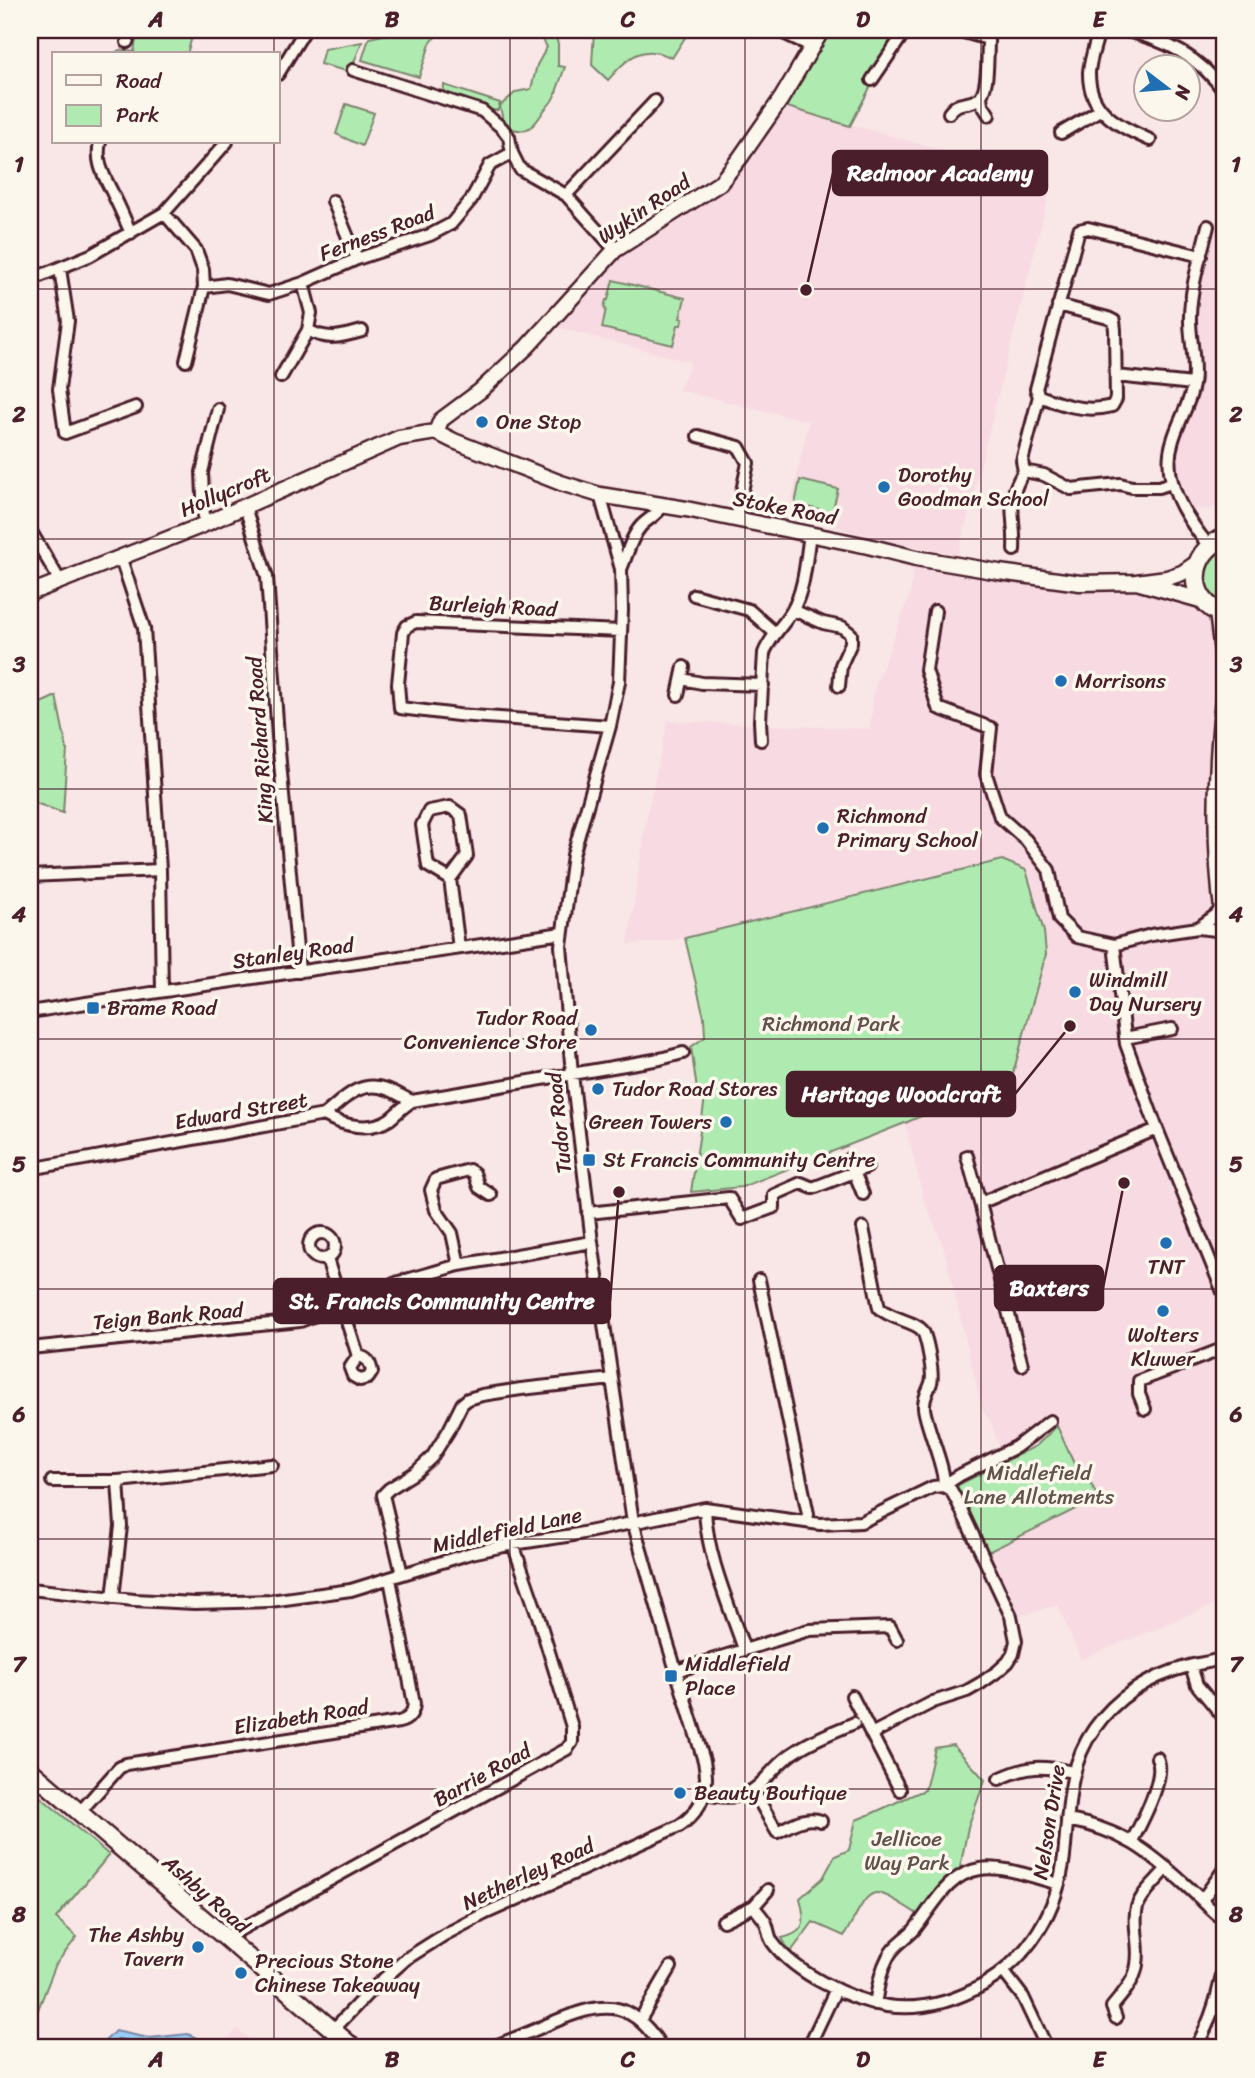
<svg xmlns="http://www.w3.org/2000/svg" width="1255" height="2078" font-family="Sriracha,sans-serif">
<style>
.built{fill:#f7dae2}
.green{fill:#afebb1;stroke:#7c856e;stroke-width:2}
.water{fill:#97cdf6;stroke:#7887a5;stroke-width:2}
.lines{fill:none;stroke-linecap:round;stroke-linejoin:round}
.shore{stroke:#69657c;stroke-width:2}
.minor-casing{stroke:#4a1f2b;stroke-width:16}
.tertiary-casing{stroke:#4a1f2b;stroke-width:19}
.secondary-casing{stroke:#4a1f2b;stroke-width:21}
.primary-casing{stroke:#4a1f2b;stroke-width:23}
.minor{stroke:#fbf7ec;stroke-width:10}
.tertiary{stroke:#fbf7ec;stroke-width:14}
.secondary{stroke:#fbf7ec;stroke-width:16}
.primary{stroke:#fbf7ec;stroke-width:18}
.grid{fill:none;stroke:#4a1f2b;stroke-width:2;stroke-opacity:0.55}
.poi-dot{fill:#1f6fb2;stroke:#fbf7ec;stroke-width:2.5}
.labels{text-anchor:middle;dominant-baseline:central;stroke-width:7;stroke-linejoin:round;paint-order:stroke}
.street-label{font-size:21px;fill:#4a1f2b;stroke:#fbf7ec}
.poi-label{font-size:21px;fill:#4a1f2b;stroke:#fbf7ec;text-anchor:start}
.park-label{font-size:21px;fill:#63524c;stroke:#fbf7ec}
.leader{fill:none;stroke:#4a1f2b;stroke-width:2.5}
.callout-dot{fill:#4a1f2b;stroke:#fbf7ec;stroke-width:2.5}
.callout{fill:#4a1f2b;stroke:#4a1f2b;stroke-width:2.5}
.callout-label{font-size:23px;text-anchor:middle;font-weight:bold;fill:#fff}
.neatline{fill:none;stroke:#4a1f2b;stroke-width:2.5}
.grid-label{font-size:23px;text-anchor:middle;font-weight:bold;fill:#4a1f2b}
</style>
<rect width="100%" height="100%" fill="#f9e6e6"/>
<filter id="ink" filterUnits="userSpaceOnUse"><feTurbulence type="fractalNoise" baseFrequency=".0143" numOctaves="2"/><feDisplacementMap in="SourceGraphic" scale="14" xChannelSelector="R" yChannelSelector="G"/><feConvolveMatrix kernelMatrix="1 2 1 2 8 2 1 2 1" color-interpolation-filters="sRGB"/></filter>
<g filter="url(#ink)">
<path class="built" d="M784,106L1052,181L958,554L882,540L789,513L809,421L679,390L691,362L556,327L620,252L725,189Z
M1217,224L1225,227V504L1220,507L1184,511L1168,472L1193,384L1191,311Z
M915,563L1007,581L1008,574L1136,582L1211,608L1225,660V1602L1216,1604L1081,1659L1058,1605L1015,1617L988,1552L956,1486L1004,1462L991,1421L983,1412L944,1248L924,1199L905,1123L1012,1077L1002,860L685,938L666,941L628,944L648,810L668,721L870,729L874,691L910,594Z
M237,2029L259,2048H230L225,2043Z"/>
<path class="green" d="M154,30H194L187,54H114L119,50L134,52L136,40L140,37H151Z
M406,30H440L430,44L419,77L362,60L369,38Z
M537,30H553L558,44V66L565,67C561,77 558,89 553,99C551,104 546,107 543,112C536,123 529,134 513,129C503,125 502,117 500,106L516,92L531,89L537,65L547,47Z
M594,30H674L686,36L672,58C642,42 628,58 608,80L592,65Z
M828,30H900L850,126L784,106Z
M362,42L350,72L320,64L324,49Z
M444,85L500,103L498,110L482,111L443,98Z
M346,104L374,113L362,146L336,134Z
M613,280L685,298L680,318L683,319L681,325H678L673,345L602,328L606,309L604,308L606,300H608Z
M800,480L838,489L832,513L795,504Z
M1225,546V607L1211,598L1202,582C1206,566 1209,553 1225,546Z
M56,696L67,749L63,813L30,801V708Z
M1002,860L1026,870L1044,932L1046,954L1012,1077L905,1123L742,1187L691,1192L705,1098L698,1097L691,1047L705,1037L704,1017L685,938Z
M1057,1426L1080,1477L1087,1475L1098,1498L988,1552L956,1486L1036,1446Z
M953,1745L985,1780L968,1827L960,1868C942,1878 931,1898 919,1915C866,1882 874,1884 844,1936L813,1922L790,1953L782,1938C808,1932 805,1920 800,1898L823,1878L835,1856L849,1850L856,1820C880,1811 901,1799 925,1790L935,1748Z
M30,1788L109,1855L56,1918L77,1937L56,1964L30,2030Z"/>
<path class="water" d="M115,2031L149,2038L188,2034L218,2048H98Z"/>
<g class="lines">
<path class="shore" d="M108,2048L118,2039L149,2045L186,2041L202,2048"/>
<g class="minor-casing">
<path id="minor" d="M140,30L144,31
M777,30L813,47
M957,30L988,39
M1099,30C1096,43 1090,59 1089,72C1088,112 1119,126 1150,140
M1123,30C1165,40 1201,57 1225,93
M127,42L132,30
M278,74L305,30
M872,80L906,30
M981,97L982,104L989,115
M949,113C959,99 966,107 978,99C991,90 986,46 989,30
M1061,133L1100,110
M100,142C95,164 105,177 114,196C120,208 125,220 131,233
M512,153L520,169L566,195L615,250
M566,195L655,101
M333,201L357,259
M164,213L196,250L203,269L204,287L186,361
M1208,226C1201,255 1191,285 1190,315C1189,338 1197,362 1193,385C1190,404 1178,422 1173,440C1160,479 1185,517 1209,546
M60,269L68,321L59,389L65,433L136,407
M30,280L91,255L164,213L227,142
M204,287L227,284L269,294L303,283L357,259L430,235L451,224L471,200L490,165L512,153L509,137L502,128L482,111L353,70
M308,330C327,341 341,337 362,331
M1116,376L1193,384
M281,377L308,330L311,313L303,283
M1039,396L1036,389L1079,230L1088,228L1201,256
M698,436L739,447L748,463L736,519
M1024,471L1022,461L1039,396C1063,405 1086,413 1112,406L1116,399L1115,330L1114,321L1108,318L1058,305
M1024,471L1044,475L1071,489L1120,484L1132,487H1159L1171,483
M245,507L267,577L279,751L299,972
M206,523L204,519L202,472L218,409
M30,530L60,581
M1014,550C1016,515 1004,503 1024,471
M121,559L144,628L160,870L162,991
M621,569C627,555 631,537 641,526C648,518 658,515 662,506
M694,595L749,610L775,633
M793,610L823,623L842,627L851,634V643L841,665L839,686
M935,611L926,670L938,708L991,728L986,774L1000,817L1026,840L1049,870L1059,919L1077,937L1114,945L1151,935L1198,928L1225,931
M682,679L702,683L763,685
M678,695L684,667
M610,726L458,715L400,708L398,684L403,633L407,626L416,622L621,631
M761,740L760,721L764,653C770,637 783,626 792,611C805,589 806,559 810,534
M30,876L160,870
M450,879L467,856L461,815L450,807L429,811L422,825L428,866L450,879L459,948
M1198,928L1216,915L1223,905
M1114,945L1126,1044L1157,1129L1225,1297
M30,1012C207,983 385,960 562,933
M1125,1038L1172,1029
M324,1115C343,1126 370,1132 390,1119C397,1113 404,1106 412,1101
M967,1156L980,1203
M849,1159L863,1194
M30,1169L324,1115C343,1100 359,1079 387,1089C395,1092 403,1097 412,1101L660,1059L683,1053
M588,1213L729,1198L742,1219L774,1207V1195L801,1183L813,1188L867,1167
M863,1228L879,1308C891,1319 914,1321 922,1330C927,1337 934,1375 931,1383C928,1392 923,1398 924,1408C926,1427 948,1474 943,1486
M309 1246a13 13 0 1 1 26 0a13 13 0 1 1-26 0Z
M327,1259L358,1356
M459,1265L452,1233L436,1210L431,1190L436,1179L469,1170L474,1173L479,1187L491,1195
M759,1280L808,1514L807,1522
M30,1348L300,1321L399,1282L459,1265L592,1242
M358,1356C368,1358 370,1362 372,1372L368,1378L360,1380L353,1376L350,1368Z
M1022,1365L980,1203L1157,1129
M1145,1409L1139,1394V1381L1225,1348
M52,1481H118
M705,1508C706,1554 729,1605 744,1649
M402,1574L383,1495L389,1489L416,1472L432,1457L449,1430L462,1404L468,1399L482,1395L521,1389L612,1379
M30,1589L134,1600L195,1603L270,1601L351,1590L471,1553L513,1544L573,1535L705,1508L820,1524L861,1522L933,1487L943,1486L960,1475L1016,1447L1050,1421
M113,1598L121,1526L118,1481L272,1465
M1191,1666L1197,1685L1225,1719
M676,1671L809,1630L890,1627L897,1640
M852,1696L900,1790
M871,1734L933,1702L967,1691L981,1683L998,1671L1008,1662L1013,1654L1016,1641L1011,1616L957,1501L951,1490L943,1486
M999,1779C1028,1765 1042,1766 1073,1772
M753,1790L777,1832C791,1825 806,1815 821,1821
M705,1794C764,1807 759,1772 799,1749C816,1738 836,1731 854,1723
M79,1813L119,1768L126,1764L399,1722C408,1720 413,1714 414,1704L390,1579
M1067,1820C1121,1829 1150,1852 1189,1888C1201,1899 1212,1911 1225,1921
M1132,1841C1141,1823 1167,1777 1157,1758
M1202,1900L1225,1868
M754,1906C757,1912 763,1917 766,1923C769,1930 768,1936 773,1943C795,1973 850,2000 887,2006C921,2011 953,2002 983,1985C1030,1957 1058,1910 1064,1856C1069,1811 1067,1767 1094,1729C1117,1696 1151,1676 1189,1666C1201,1663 1214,1662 1225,1657
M723,1921L754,1906L768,1890
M225,1938L567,1749L572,1742V1727L538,1616L513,1544
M1003,1971L1023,1997L1047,2048
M875,2004C878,1988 880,1972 888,1957C894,1945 906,1939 914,1930C933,1907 947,1874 980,1869C1003,1865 1036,1878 1059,1884
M1116,2018L1112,2007C1132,1983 1141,1973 1137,1940C1136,1929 1134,1918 1137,1907C1142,1892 1158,1880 1167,1868
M640,2020L671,1967
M333,2030L369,1992L406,1959L444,1935L484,1914L679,1826C703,1810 710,1788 704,1761L666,1638L633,1522L592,1242L572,1074L561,946L573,855L610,726L619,682L622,610L621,569L600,495
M490,2048C510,2040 531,2032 551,2023C601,2002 630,1996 662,2048
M808,2048L836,1989
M1195,2048C1212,2021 1219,1991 1225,1960"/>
</g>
<g class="tertiary-casing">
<path id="tertiary" d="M436,432L454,441L561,483L600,495L686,509L868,546L916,558L999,572L1080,583L1136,582L1167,578L1182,573L1198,562
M436,432L441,420L480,391L527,347L615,250L720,183L740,158L781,99L822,30
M1140,583L1204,601
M30,593L198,527L399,438L436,432"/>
</g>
<g class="secondary-casing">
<path id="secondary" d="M30,1770L354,2048"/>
</g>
<g class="primary-casing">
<path id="primary" d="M1225,538C1187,551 1185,603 1225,614
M1219,612L1225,660
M1225,699C1217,772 1215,844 1225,917"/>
</g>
<use href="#minor" class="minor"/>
<use href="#tertiary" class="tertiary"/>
<use href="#secondary" class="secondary"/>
<use href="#primary" class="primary"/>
</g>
</g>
<path class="grid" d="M274,30V54M510,30V2048M745,30V2048M981,30V2048M274,142V2048M30,289H1225M30,539H1225M30,789H1225M30,1039H1225M30,1289H1225M30,1539H1225M30,1789H1225"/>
<g class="poi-dot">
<circle cx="482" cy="422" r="7"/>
<circle cx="884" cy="487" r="7"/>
<circle cx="1061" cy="681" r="7"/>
<circle cx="823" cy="828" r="7"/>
<circle cx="1075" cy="992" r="7"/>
<rect x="86" y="1001" width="14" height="14" rx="3.5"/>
<circle cx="591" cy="1030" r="7"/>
<circle cx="598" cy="1089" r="7"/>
<circle cx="726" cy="1122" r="7"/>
<rect x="582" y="1153" width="14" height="14" rx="3.5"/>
<circle cx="1166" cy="1243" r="7"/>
<circle cx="1163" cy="1311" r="7"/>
<rect x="664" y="1669" width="14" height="14" rx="3.5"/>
<circle cx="680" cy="1793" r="7"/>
<circle cx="198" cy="1947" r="7"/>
<circle cx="241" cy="1973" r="7"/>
</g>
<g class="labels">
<g class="street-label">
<text transform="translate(644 209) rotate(-34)">Wykin Road</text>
<text transform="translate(377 233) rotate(-21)">Ferness Road</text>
<text transform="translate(225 492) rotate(-23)">Hollycroft</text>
<text transform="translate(785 508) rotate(11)">Stoke Road</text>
<text transform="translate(493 606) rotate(3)">Burleigh Road</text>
<text transform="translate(260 740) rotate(-94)">King Richard Road</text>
<text transform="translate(293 953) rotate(-8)">Stanley Road</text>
<text transform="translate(241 1111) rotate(-10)">Edward Street</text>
<text transform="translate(559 1123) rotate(-96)">Tudor Road</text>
<text transform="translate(168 1316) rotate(-5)">Teign Bank Road</text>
<text transform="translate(507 1530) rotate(-12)">Middlefield Lane</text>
<text transform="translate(301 1717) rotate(-9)">Elizabeth Road</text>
<text transform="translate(482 1775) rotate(-29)">Barrie Road</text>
<text transform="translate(1049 1822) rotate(-81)">Nelson Drive</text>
<text transform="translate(528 1874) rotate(-25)">Netherley Road</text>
<text transform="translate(206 1894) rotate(41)">Ashby Road</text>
</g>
<g class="poi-label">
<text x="496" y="422">One Stop</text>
<text x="898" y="475">Dorothy<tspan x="898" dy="24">Goodman School</tspan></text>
<text x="1075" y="681">Morrisons</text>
<text x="837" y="816">Richmond<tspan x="837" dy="24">Primary School</tspan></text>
<text x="1089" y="980">Windmill<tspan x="1089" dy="24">Day Nursery</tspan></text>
<text x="107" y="1008">Brame Road</text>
<text x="577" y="1018" text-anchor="end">Tudor Road<tspan x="577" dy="24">Convenience Store</tspan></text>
<text x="612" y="1089">Tudor Road Stores</text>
<text x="712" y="1122" text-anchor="end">Green Towers</text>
<text x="603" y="1160">St Francis Community Centre</text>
<text x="1166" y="1267" text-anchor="middle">TNT</text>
<text x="1163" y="1335" text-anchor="middle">Wolters<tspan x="1163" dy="24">Kluwer</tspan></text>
<text x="685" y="1664">Middlefield<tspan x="685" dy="24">Place</tspan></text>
<text x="694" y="1793">Beauty Boutique</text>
<text x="184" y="1935" text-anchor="end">The Ashby<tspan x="184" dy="24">Tavern</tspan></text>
<text x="255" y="1961">Precious Stone<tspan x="255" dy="24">Chinese Takeaway</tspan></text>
</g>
<g class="park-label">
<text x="831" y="1024">Richmond Park</text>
<text x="1039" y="1473">Middlefield<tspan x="1039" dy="24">Lane Allotments</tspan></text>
<text x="907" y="1839">Jellicoe<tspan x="907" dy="24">Way Park</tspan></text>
</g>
</g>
<path class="leader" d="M806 290L833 173M1070 1026L1015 1094M1124 1183L1103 1288M619 1192L610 1301"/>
<g class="callout-dot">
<circle cx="806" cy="290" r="7"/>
<circle cx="1070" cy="1026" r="7"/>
<circle cx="1124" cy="1183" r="7"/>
<circle cx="619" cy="1192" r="7"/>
</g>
<g class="callout">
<rect x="833" y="151" width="214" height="44" rx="7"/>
<rect x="787" y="1072" width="228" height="44" rx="7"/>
<rect x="995" y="1266" width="108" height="44" rx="7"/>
<rect x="274" y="1279" width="336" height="44" rx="7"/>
</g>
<g class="callout-label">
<text x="940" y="181">Redmoor Academy</text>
<text x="901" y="1102">Heritage Woodcraft</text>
<text x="1049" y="1296">Baxters</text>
<text x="442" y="1309">St. Francis Community Centre</text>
</g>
<rect width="1255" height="2078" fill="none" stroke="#fbf7ec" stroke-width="77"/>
<rect x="52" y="52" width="228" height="91" fill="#fbf7ec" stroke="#b4a19f" stroke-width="2"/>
<rect x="66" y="75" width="35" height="10" fill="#fbf7ec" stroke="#b4a19f" stroke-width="2"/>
<text x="116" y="88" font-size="21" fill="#4a1f2b">Road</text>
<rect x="66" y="105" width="35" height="21" fill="#afebb1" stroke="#b4a19f" stroke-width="2"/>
<text x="116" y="122" font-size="21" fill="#4a1f2b">Park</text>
<g transform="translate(1167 88) rotate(106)"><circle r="33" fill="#fbf7ec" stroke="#b4a19f" stroke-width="2"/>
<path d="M0-5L12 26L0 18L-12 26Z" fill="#1f6fb2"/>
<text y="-10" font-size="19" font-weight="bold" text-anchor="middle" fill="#4a1f2b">N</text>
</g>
<rect x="38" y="38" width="1178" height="2001" class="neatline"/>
<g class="grid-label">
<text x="156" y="27">A</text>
<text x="392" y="27">B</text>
<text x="628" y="27">C</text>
<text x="863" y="27">D</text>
<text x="1099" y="27">E</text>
<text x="19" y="172">1</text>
<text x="1236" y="172">1</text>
<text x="19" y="422">2</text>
<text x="1236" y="422">2</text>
<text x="19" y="672">3</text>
<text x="1236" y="672">3</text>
<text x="19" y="922">4</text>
<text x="1236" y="922">4</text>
<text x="19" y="1172">5</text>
<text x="1236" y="1172">5</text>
<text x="19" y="1422">6</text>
<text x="1236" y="1422">6</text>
<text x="19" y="1672">7</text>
<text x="1236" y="1672">7</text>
<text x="19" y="1922">8</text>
<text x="1236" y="1922">8</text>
<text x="156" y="2067">A</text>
<text x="392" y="2067">B</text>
<text x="628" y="2067">C</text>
<text x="863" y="2067">D</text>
<text x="1099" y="2067">E</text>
</g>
</svg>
